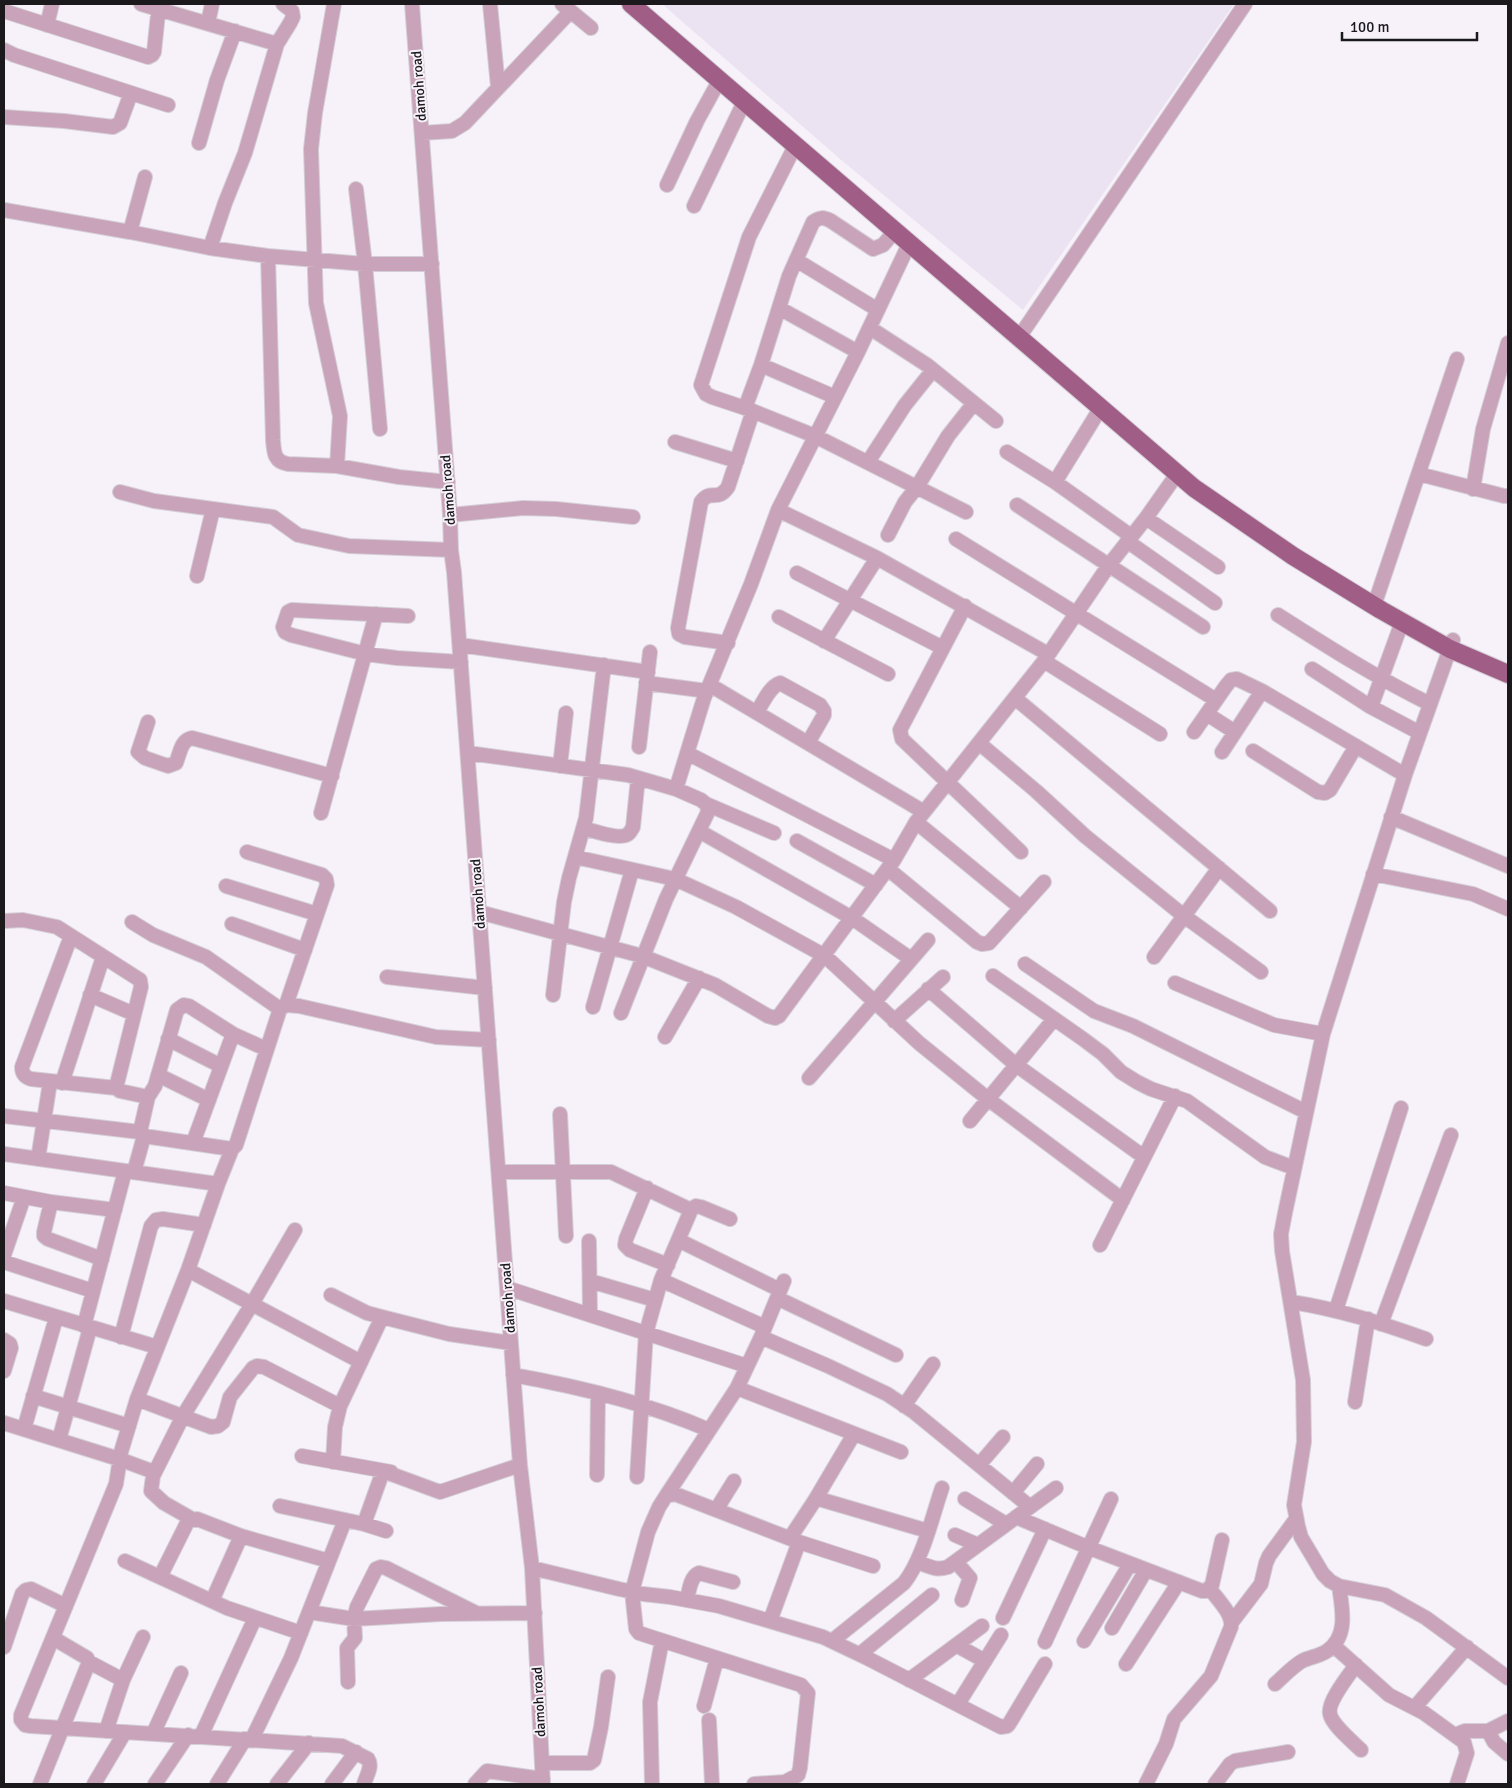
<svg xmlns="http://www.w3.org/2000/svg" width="1512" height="1788" font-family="Signika,sans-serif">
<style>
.built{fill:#ebe3f1}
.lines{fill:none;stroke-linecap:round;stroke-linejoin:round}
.minor-casing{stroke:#d4cfd6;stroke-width:16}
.major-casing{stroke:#d4cfd6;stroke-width:20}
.minor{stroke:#c9a3b9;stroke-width:14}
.major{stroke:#a05e86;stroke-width:18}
.labels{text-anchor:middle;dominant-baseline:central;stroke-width:4;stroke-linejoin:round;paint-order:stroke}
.street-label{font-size:14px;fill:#1b191c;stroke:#f7f2fa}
</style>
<rect width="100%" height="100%" fill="#f7f2fa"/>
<path class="built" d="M662,4H1234L1023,310L840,159Z"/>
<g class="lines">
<g class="minor-casing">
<path id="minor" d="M141,4L277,44
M334,4L315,113L311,149L316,303L340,416L337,466
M412,4L450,515L451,550L454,572L520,1465L532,1568L543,1784
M490,4L498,87
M562,4L591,28
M4,11L148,57L152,55L154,52L159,4
M208,23L212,4
M47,25L52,4
M4,50L14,55L168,105
M4,117L64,121L113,127L120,123L131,93
M422,133L452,131L465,123L570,12
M199,143L217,80L235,31
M795,146L749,237L701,385L706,394L712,397L745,408L815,436L966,512
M667,185L697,121L719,81
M356,189L365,264L380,429
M694,206L744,102
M4,210L130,232L210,248L268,256L365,264H432
M130,232L145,177
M210,248L225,203L245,153L277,44L290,23L293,17L292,11L283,4
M268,256L273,440C274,452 274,462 288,464L337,466L399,477L448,482
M796,260L878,310
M779,308L858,352
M870,328L927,365L996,421
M1024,330L1245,4
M761,365L835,397
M745,408L761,365L789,276L813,222C820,217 823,217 831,221L873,249L883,245L895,231
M675,442L737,461
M1007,452L1055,482L1131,536
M868,462L905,405L933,370
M1419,474L1504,496H1508
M1055,482L1100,409
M1473,489L1483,429L1508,343
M120,492L154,501L273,517L298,535L349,546L451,550
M1017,505L1203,627
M778,510L877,558L1048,654
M450,515L523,508L556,509L633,517
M1146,518L1218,567
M888,535L905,502L917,487L948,436L974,403
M956,539L1216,700
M1127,541L1215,603
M797,573L943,648
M197,576L213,509
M1377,597L1457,359
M965,606L900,730L902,739L1021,852
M1278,615C1328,647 1377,678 1430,704
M408,616L292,610L288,612L283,627L285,632L291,635L366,654L397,658L461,662
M779,617L888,674
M1453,640L1405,775L1323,1034L1285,1213L1281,1234L1282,1251L1303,1380L1304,1442L1294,1505L1298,1526L1301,1537L1323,1574L1330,1581L1339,1586L1385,1595L1426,1618L1508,1678
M824,641L877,558
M728,643L685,637L679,634L678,628L701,502C711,488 717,503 728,487L753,411
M460,645L648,672
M1044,661L1160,734
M1312,669L1371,707L1420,733
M646,683L707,691
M710,685L924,812
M1015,698L1270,911
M1371,707L1402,622
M757,712C763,703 769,687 780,683L820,705L824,711V715L808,743
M1207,714L1235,732
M148,722L138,752L145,758L168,766L176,763C180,753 181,740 192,738L332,776
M1194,732L1226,686L1231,680L1237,679L1262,691L1405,775
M979,743L1036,791L1085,836L1184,916L1261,972
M639,747L650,652
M1253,751L1318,792L1325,793L1330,790L1356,746
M1222,752L1262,691
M468,753L628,775L676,789L701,800L706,804L708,809L707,814L666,899L621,1013
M687,753L894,860
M560,766L566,713
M676,789L704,698L751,584L778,510L858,352L909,244
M706,804L774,833
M321,813L376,614
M1391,817L1508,866
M916,822L1021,908
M583,828C593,831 621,840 628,834C630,833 631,830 633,827L638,778
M699,831L852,918L911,959
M797,841L876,885
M247,852L322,875L326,879L327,885L286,1005
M575,857L675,879L736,907L825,956L919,1043L988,1099L1123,1200
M888,869L977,942L982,944L989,943L1044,882
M1373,874L1473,894L1508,909
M226,886L317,914
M479,912L642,956L715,985L768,1016L775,1018L779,1016L894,860L916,822L1044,661L1109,565L1146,518L1177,474
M4,921L23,920L57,927L140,980L141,987L116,1088L120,1091L148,1097L140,1132L144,1136L232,1149L236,1145L280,1009L286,1005L299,1006L436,1037L489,1040
M132,922L153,935L206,957L280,1009
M232,924L305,950
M71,936L22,1067C22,1074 25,1077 31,1079L116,1088
M1154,957L1219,868
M1025,964L1094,1011L1133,1026L1306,1112
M993,976L1083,1039L1103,1054L1121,1072L1137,1082L1151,1089L1187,1101L1265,1157L1294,1168
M387,977L485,988
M1175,983L1274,1025L1323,1034
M928,989L1016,1065L1144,1157
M90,995L134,1014
M553,995L564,902L569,878L586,818L604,665
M593,1007L632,870
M894,1021L943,977
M665,1037L699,978
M168,1039L221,1066
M158,1075L209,1100
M809,1078L928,940
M62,1083L103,957
M148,1097L155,1086L177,1010L184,1005L189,1006L233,1034L266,1049
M560,1114L566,1236
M4,1116L140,1132
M970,1121L1054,1019
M193,1143L233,1034
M232,1149L218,1184L188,1270L137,1399L121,1452L116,1484L21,1715V1720L25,1725L31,1726L342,1746L368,1759C373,1767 366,1776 364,1784
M4,1154L218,1184
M38,1159L50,1082
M134,1172L144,1136
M499,1172H611L691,1210
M647,1188L626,1239L625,1245L630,1250L668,1265
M4,1193L51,1202L115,1210
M51,1202L44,1232V1236L48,1239L102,1259
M678,1240L780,1290
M589,1241L590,1315
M1100,1245L1175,1096
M4,1255L24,1197
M4,1262L93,1291
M188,1270L361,1362
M661,1280L765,1327
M590,1281L655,1300
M507,1288L747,1366
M331,1295L367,1313L382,1317L449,1334L511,1343
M777,1298L896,1355
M4,1301L157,1347
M1291,1302C1338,1309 1381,1323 1426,1339
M1336,1310L1401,1108
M1381,1324L1451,1135
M84,1326L125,1171
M121,1337L151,1226L156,1220L163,1219L204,1225
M761,1337L828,1366L887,1394L914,1412L1029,1506
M4,1340L10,1344L11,1348L4,1371
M513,1375C581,1387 647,1403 709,1430
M737,1388L901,1452
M33,1396L129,1426
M137,1399L211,1427L218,1426L223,1422L230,1397L253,1368L257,1366L264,1367L340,1406
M1355,1402L1368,1319
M904,1406L933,1364
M4,1423L119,1459L154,1472
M24,1429L56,1318
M59,1440L90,1328
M302,1456L391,1472
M333,1462L335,1427L340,1406L382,1317
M979,1465L1003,1437
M597,1475L598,1393
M637,1477L646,1333L661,1280L691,1210L696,1206L701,1207L730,1219
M1013,1493L1037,1464
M666,1496L737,1388L761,1337L784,1281
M965,1499L1006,1524
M815,1500L854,1434
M280,1506L364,1524L386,1531
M716,1510L734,1481
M1016,1517L1087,1547L1202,1591H1206L1212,1585L1222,1540
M192,1519L164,1503L151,1491L153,1476L183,1416L252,1304L295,1230
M364,1524L383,1471L440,1492L520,1465
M955,1535L978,1545
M790,1538L815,1500L819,1499L928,1531
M125,1561L227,1608L301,1633
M917,1562C928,1566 936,1571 948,1567L1056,1488
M956,1562L970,1578L962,1600
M532,1568L619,1589L643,1594L670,1597L719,1606L823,1637L867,1658L1001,1727L1007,1726L1009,1724L1045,1664
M160,1577L188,1521L197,1519L241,1536L329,1561
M687,1600C689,1591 690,1577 699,1573L733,1582
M212,1601L241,1536
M309,1612L354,1619L441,1614L535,1613
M1003,1618L1045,1529
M770,1621L799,1542
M1232,1622L1261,1584L1266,1563L1269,1556L1296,1519
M1112,1628L1146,1570
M832,1641L904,1583C923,1559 932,1517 942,1488
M1084,1641L1130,1564
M1045,1642L1111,1499
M956,1645L985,1661
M1334,1646L1389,1695L1424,1713L1464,1742L1467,1753L1457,1784
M4,1647L22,1594L26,1590L31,1589L66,1606
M860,1654L932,1595
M89,1662L123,1680
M1126,1664L1179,1582
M1356,1665C1349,1675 1327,1702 1330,1714C1332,1725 1353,1742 1361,1750
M909,1680L982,1626
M348,1682L347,1648L355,1638L354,1619L357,1607L376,1569L381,1567L386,1568L476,1613
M1275,1684C1284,1676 1292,1667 1302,1661C1310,1657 1320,1656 1327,1651C1349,1636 1342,1608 1339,1586
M958,1704L1001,1635
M704,1706L717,1658
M1415,1707L1467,1647
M709,1720L712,1784
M106,1731L123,1680L143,1637
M1488,1731L1494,1742L1508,1754
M153,1734L181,1673
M1455,1735L1465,1731H1488L1508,1721
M201,1736L255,1618
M252,1739L291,1658L345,1520
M542,1763H590L594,1760L601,1727L608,1677
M40,1784L89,1662L87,1658L53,1638
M94,1784L125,1732
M155,1784L188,1735
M217,1784L245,1739
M277,1784L309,1743
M332,1784L356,1752
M475,1784L487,1771L543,1779
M652,1784L650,1702L662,1641
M754,1784L785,1782L798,1775L800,1768L808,1693L801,1685L648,1636L639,1633L636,1629L632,1592L648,1532L659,1507L666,1496L675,1494L799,1542L873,1566
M1146,1784L1166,1744L1174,1719L1211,1676L1231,1627C1233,1614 1218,1600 1210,1589
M1215,1784L1230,1764L1235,1761L1288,1752"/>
</g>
<g class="major-casing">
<path id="major" d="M631,4L1194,488L1293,556L1381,610L1450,649L1508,674"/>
</g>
<use href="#minor" class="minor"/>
<use href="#major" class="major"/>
</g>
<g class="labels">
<g class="street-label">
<text transform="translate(419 86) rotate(-94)">damoh road</text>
<text transform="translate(448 490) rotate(-94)">damoh road</text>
<text transform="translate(478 894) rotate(-94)">damoh road</text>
<text transform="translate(508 1298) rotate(-94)">damoh road</text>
<text transform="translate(539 1702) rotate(-93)">damoh road</text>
</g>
</g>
<rect width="1512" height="1788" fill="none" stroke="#1b191c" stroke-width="10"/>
<path d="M1342 32v8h135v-8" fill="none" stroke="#1b191c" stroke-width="2.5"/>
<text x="1350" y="32" font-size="15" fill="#1b191c" stroke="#f7f2fa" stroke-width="4" paint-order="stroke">100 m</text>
</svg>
